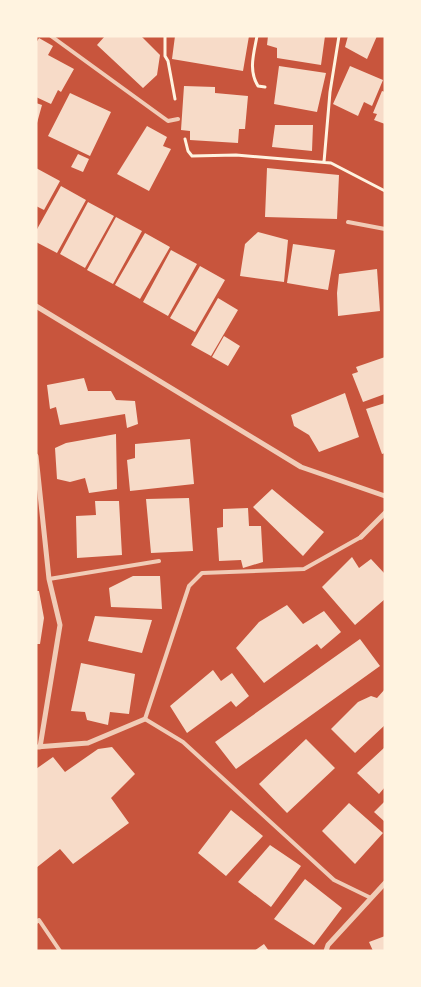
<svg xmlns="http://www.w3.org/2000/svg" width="421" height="987" font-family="'Noto Sans',sans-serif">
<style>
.building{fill:#f7dbc8}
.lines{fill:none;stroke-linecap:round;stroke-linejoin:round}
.path{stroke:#fff3e0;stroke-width:3}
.service{stroke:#f1ccb7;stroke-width:4}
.minor{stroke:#f1ccb7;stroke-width:5}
</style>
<rect width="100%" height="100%" fill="#c8553d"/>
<path class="building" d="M105,36H141L160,55L157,75L143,88L97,45Z
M175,36H249L243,71L172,59Z
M268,36H325L321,65L277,58V48L267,45Z
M348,36H377L367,59L345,47Z
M39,38L53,46L48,55L74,69L61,92L58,90L51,104L36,97V43Z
M279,66L326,73L317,112L274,104Z
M350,66L383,80L372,106L364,102L358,116L333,104Z
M184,86L215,87V93L248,96L245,129H239L238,143L190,140V131L181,130Z
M382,91L385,92V124L374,120L377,114L373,113Z
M70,93L111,112L90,156L48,136Z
M36,103L42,105L37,123H36Z
M275,125H313L312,151L272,147Z
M147,126L167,137L163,146L171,149L149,191L117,174Z
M78,154L89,159L83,172L71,167Z
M36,168L60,181L44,210L36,206Z
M267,168L339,175L337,219L265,217Z
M61,186L86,200L57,253L36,242V231Z
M88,202L114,216L85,268L60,254Z
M116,217L142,231L113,284L87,270Z
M258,232L288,240L284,282L240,276L245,244Z
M145,233L170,247L140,299L115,285Z
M293,244L335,250L328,290L287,283Z
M171,250L197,264L168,316L143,302Z
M200,266L225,280L195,332L170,318Z
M377,269L380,311L338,316L337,293L339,274Z
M218,298L238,310L211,356L191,345Z
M224,336L240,346L228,366L212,357Z
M385,357V394L363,402L352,374L358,372L356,367Z
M84,378L88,391H111L116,400L135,401L138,424L127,428L125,414L60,425L56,407L50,409L47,385Z
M345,393L359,437L319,452L309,435L294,426L291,415Z
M385,403V453L382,454L366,409Z
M116,434L117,489L89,493L85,478L70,482L57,479L55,448L66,443Z
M190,439L194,484L130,491L127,460L135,458V444Z
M272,489L324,532L303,556L253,507Z
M189,498L193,551L151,553L146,499Z
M95,501H119L122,555L77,558L76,516L96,515Z
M248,508L249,526H261L263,562L243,568L241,560L219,561L217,528L223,527V509Z
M352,557L359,568L371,559L385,574V599L355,625L322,587Z
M133,576H160L162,609L111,607L109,588Z
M36,591H39L44,618L40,644H36Z
M287,605L303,624L324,611L341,632L321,649L317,644L264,683L236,648L259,622Z
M95,616L152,620L142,653L88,641Z
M360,639L380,666L236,769L215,742Z
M81,663L135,674L129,714L110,712L108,725L87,720L85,712L71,711Z
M213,670L221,681L232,673L249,696L236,707L231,701L187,733L170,706Z
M385,689V725L355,753L331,729L358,702L371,696L377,698Z
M306,739L335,768L287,813L259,784Z
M112,747L135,774L111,798L129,823L73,864L60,849L36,868V769L53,757L65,772L98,749Z
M385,747V787L379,794L357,773Z
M385,801V822L374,812Z
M349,803L383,833L355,864L322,831Z
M231,810L263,836L226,876L198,853Z
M270,845L301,866L271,907L238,882Z
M305,879L342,908L314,945L274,919Z
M385,936V951H373L369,942Z
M264,944L269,951H254Z"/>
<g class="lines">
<path class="path" d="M165,36V56L168,61L175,99
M257,36C254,53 248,70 258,86L265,87
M185,139L188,151L192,156L236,155L331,163L385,191
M324,162L330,92L339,36"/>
<path class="service" d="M51,36L168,121L178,119
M348,222L385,229
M361,537L304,569L202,573L189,586L145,719L183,742L334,880L371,898
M49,579L159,561
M36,922L39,920L60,951"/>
<path class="minor" d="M36,306L301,467L385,496
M36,456L49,579L60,625L40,747
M361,537L385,513
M36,747L88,743L145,719
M326,951L328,945L385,883"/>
</g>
<rect width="421" height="987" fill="none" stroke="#fff3e0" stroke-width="75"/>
</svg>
